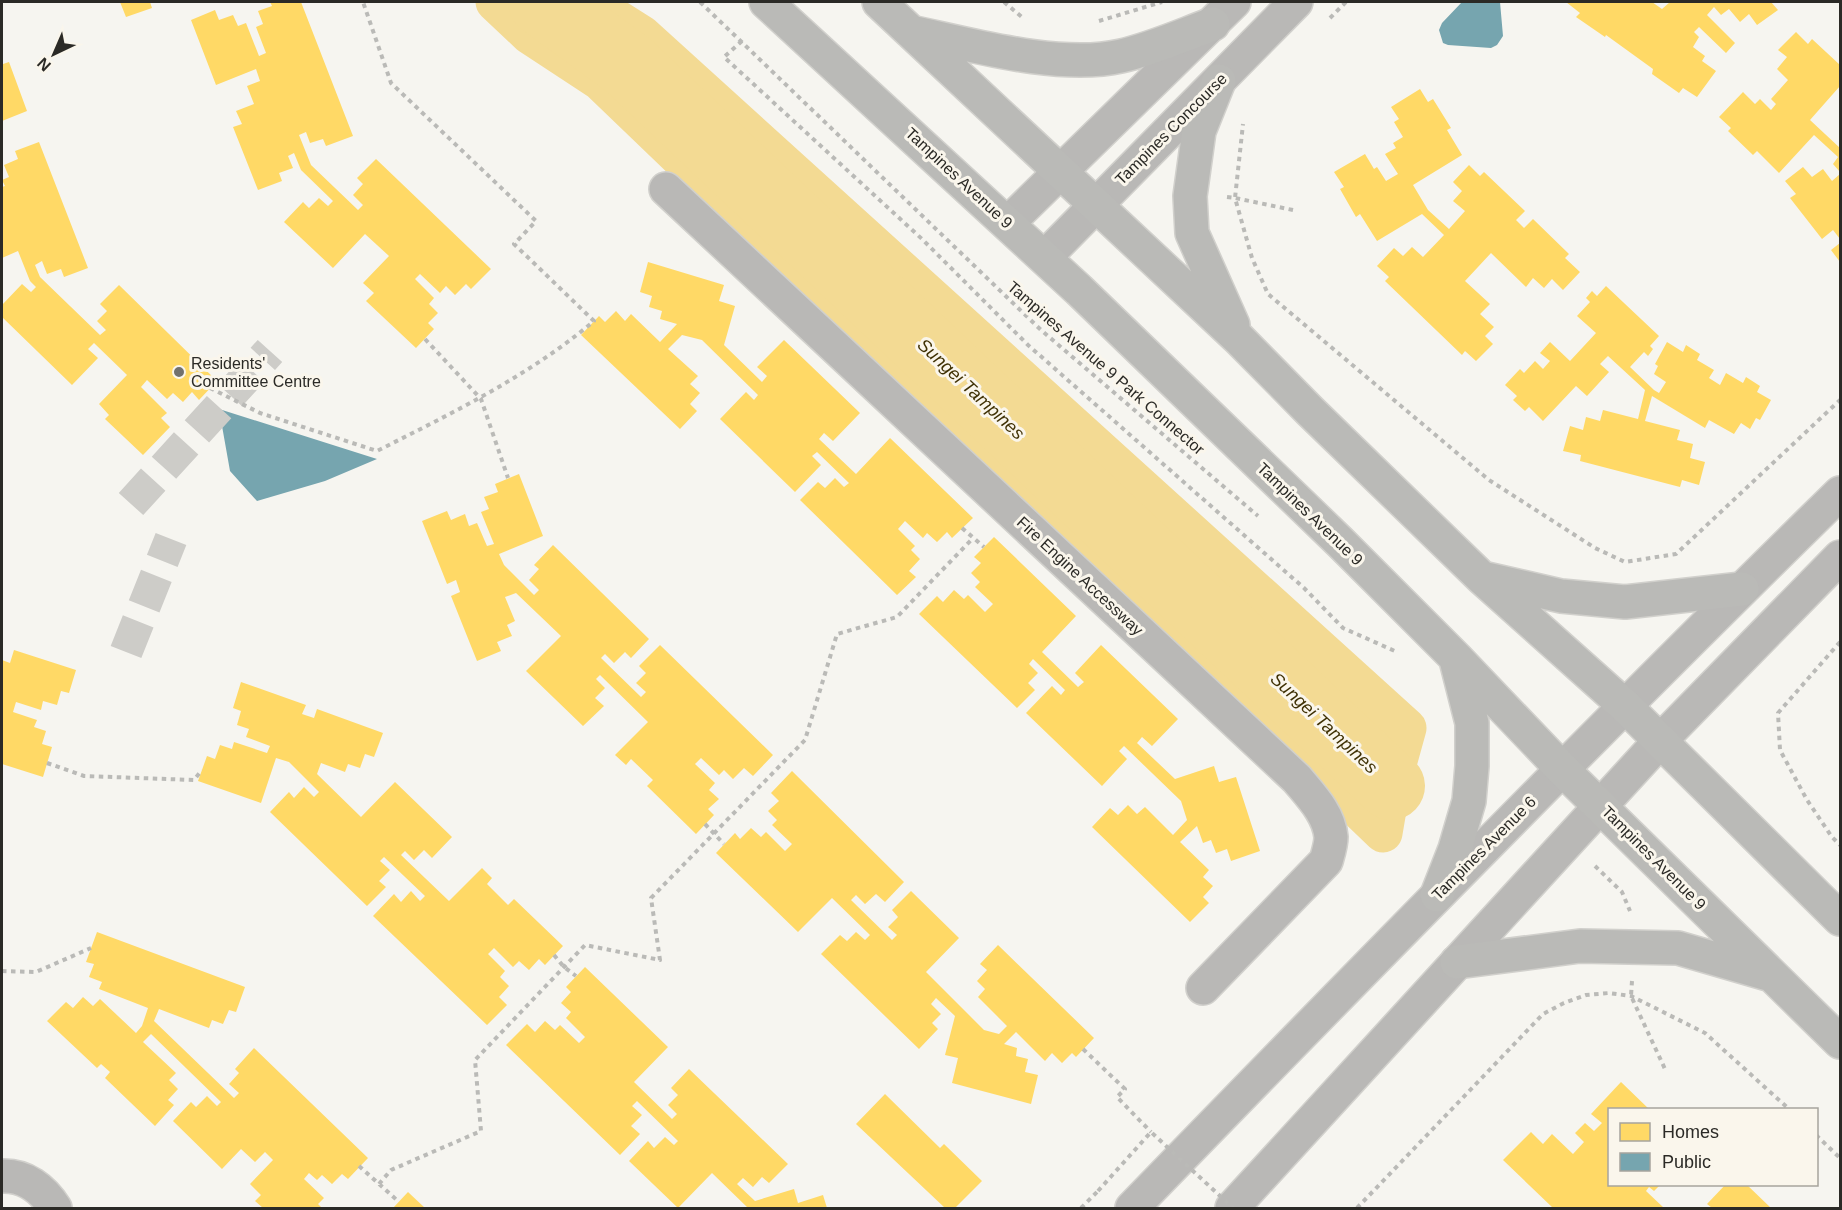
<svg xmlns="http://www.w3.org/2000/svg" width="1842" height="1210" font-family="Arial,sans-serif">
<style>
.homes{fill:#ffd966}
.public{fill:#76a5af}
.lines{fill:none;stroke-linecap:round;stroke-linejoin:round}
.canal{stroke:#f3da93;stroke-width:39}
.river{stroke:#f3da93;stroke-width:68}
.minor-tunnel{stroke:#cdccc8;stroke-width:33;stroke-dasharray:33 16;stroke-linecap:butt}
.minor-casing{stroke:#d1d0cc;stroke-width:36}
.major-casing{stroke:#d1d0cc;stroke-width:36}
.path{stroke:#babab7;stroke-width:4;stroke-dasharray:4.5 4.5;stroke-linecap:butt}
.minor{stroke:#b9b8b6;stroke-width:33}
.major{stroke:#babab7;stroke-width:33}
.path-bridge{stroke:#babab7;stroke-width:4;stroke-dasharray:4.5 4.5;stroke-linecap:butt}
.poi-dot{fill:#72716d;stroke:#faf6ec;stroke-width:2}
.labels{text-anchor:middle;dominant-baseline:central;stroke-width:6;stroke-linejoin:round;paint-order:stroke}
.street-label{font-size:16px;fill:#2b2a26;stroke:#faf6ec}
.poi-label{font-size:16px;fill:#2b2a26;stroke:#faf6ec;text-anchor:start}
.water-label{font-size:18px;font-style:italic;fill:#403205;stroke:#faf6ec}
</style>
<rect width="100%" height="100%" fill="#f6f5f0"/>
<path class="homes" d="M120,2H150L152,8L126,17Z
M270,2H301L353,136L326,146L323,139L310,143L306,132L299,135L311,165L358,210L363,205L353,195L363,184L357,178L376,159L491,269L471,289L466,284L455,295L446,286L440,293L420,274L415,279L434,298L429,304L438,313L428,323L434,329L416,348L366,301L374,293L363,283L389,256L365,234L333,268L284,222L303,202L309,208L319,198L328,206L333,201L301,170L294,153L288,156L293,168L279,173L282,181L258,190L233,127L242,124L236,111L254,104L247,86L260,81L256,69L216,85L191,20L215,10L219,20L233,15L238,26L246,23L259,56L266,53L256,27L263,24L258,11L272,6Z
M1566,2H1652L1662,9L1670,2H1771L1778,10L1757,25L1749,14L1740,22L1729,9L1721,15L1714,7L1707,15L1735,43L1726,53L1699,27L1694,32L1699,37L1693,47L1705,56L1702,61L1716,71L1697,97L1683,88L1679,93L1652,74L1653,69L1606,35L1605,37L1576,17L1580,13Z
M1796,32L1808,44L1812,39L1840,65V86L1810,120L1840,148V172L1833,164L1838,157L1814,135L1779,173L1757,151L1753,155L1728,131L1731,128L1719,117L1743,92L1755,104L1760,99L1771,110L1776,104L1771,99L1788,80L1777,69L1787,57L1778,50Z
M2,60L3,64L9,62L27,111L2,121Z
M1420,89L1428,102L1433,99L1451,128L1447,130L1462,155L1413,185L1428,210L1449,229L1465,211L1453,201L1462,191L1453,182L1469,165L1480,176L1484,172L1525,211L1516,220L1524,228L1533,219L1569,254L1565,258L1580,272L1563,290L1552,279L1544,288L1533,278L1526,287L1491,253L1465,281L1490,304L1480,314L1494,327L1485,336L1493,344L1476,361L1465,351L1462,355L1385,281L1389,277L1377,266L1394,248L1403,256L1412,247L1423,257L1444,235L1422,214L1377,241L1360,214L1356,217L1340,189L1344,187L1334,172L1365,154L1374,169L1377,167L1386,181L1398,174L1385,154L1396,148L1393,143L1403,137L1394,122L1399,119L1391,107Z
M39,142L88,268L64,277L61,269L47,274L42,261L35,265L40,277L100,335L106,330L97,321L107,311L100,304L119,285L217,381L199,400L192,392L183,402L173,393L167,399L147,380L141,387L167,413L161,418L170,427L143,455L105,419L109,415L99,404L127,375L94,343L88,349L98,358L72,385L2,317V305L22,284L31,292L36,287L30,281L18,251L2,258V187L5,186L2,180L9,177L4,165L18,159L15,151Z
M1803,167L1812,177L1823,169L1832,181L1840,174V239L1833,230L1822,239L1790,198L1796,194L1785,181Z
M1840,243V262L1831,250Z
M648,262L724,285L719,301L735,306L724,345L762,382L767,376L757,367L784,340L860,413L833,441L824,433L819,439L856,474L890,438L973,518L952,538L947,532L937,542L927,533L923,538L905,521L898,529L915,546L911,550L920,559L909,571L916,577L897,595L800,500L818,482L825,488L835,478L844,487L849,483L817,452L812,456L821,465L795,492L720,419L746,392L754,400L758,395L702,340L682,335L668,349L698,376L690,384L700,393L690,404L697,411L680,429L581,335L599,316L605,322L616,311L625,321L631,314L660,342L677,324L660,319L662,311L649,307L652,296L640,292Z
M1606,286L1659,336L1650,346L1653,349L1648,356L1644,352L1630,367L1654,390L1659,393L1666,382L1654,374L1658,366L1655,364L1667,342L1683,352L1686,345L1700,354L1697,360L1714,370L1709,378L1720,385L1726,373L1743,383L1746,377L1760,386L1757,392L1771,400L1760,420L1756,418L1750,429L1741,423L1734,434L1709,420L1705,428L1652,396L1645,421L1680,430L1677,440L1693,444L1690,458L1705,462L1699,485L1682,480L1680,487L1580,461L1581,455L1563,451L1570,426L1583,430L1586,417L1600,421L1603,410L1638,419L1645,390L1608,356L1600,364L1609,372L1587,396L1576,386L1543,421L1529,407L1525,411L1513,400L1517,396L1505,385L1520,369L1524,373L1535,361L1543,369L1550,361L1540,353L1550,342L1570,361L1596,333L1577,316L1590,302L1586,298L1592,291L1597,296Z
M519,474L543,536L499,554L504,565L534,595L539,590L529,580L539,569L534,565L553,545L649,639L631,658L625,652L614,663L605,654L601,658L641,697L646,692L636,683L646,673L639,666L660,645L773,755L753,776L744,768L733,779L724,770L719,775L701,758L695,764L715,783L709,790L719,799L708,809L714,815L696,834L647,786L653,780L631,759L626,765L615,755L648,722L600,675L596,679L605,688L595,698L604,706L583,726L526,671L561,636L516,593L505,597L515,621L507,625L512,636L497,642L501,651L477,661L451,596L460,592L456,580L447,584L422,521L447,511L451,520L465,514L469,526L477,523L487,546L494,544L481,512L489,509L484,497L498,492L495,484Z
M994,537L1076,616L1042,652L1078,687L1084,682L1075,673L1101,645L1178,719L1152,746L1142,737L1137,743L1175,779L1214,766L1219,782L1236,777L1260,851L1231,861L1227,849L1216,853L1211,840L1203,843L1197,826L1180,842L1209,870L1203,877L1213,886L1203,897L1209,903L1190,922L1092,827L1110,808L1118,815L1128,805L1137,814L1145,807L1173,835L1187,820L1181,801L1124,746L1119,751L1127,759L1102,786L1026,713L1052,686L1061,695L1065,690L1033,659L1029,664L1038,673L1028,683L1035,690L1017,708L919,614L937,596L943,602L954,590L964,599L968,595L985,612L993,604L975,587L980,582L971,573L981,563L974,557Z
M14,650L76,670L69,693L61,691L57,705L43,701L41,710L16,702L13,712L37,720L34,727L46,731L42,744L52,747L43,777L2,764V660L10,663Z
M241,682L306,705L302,714L314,718L317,709L383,733L374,757L365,754L360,768L348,764L345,772L321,763L317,774L361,817L395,782L452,837L432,858L424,850L414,860L405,851L401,855L449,901L482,868L492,878L487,884L508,905L514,899L563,946L545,965L539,959L529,970L519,961L513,967L494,948L488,954L505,971L500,977L509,986L499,997L507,1005L487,1025L373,916L394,894L401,902L411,891L420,901L425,896L384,857L380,861L390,870L379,881L386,887L367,906L270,812L289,792L294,798L304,787L314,797L319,792L289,762L276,758L261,803L198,781L207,756L215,759L220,745L232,749L234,742L267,753L270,746L246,737L249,729L237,725L241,711L233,708Z
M792,771L904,882L885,902L876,894L865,904L856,895L851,900L892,940L897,935L888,927L898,917L892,910L911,891L959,938L926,972L984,1030L999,1034L1007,1026L978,997L985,989L977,981L987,970L980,964L998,945L1094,1038L1076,1057L1072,1053L1062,1063L1052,1053L1045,1061L1016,1032L1004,1044L1017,1048L1016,1056L1028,1059L1025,1072L1038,1075L1031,1104L952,1083L958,1058L945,1055L955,1016L936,998L931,1004L941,1014L932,1023L938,1029L919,1049L821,954L840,935L847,941L856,932L865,940L870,935L832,898L798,932L716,853L735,833L740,839L751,828L761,837L766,832L785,851L792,844L772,825L777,820L768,811L779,801L771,793Z
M97,932L245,987L236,1012L229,1010L223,1024L212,1020L209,1028L159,1009L154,1021L234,1098L239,1093L229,1084L239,1073L235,1069L254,1048L368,1158L348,1179L342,1174L332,1184L322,1175L317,1180L309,1173L304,1179L324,1198L318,1204L322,1208H263L255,1201L261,1195L250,1184L273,1160L265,1152L255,1162L241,1149L222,1169L173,1121L191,1102L196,1107L207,1096L217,1106L221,1102L151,1034L143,1042L176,1073L169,1080L178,1089L168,1100L174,1105L155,1126L105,1078L110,1072L101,1064L97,1068L47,1021L66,1002L73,1008L83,997L93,1006L100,999L136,1033L142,1026L148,1008L99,989L102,982L89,977L94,964L86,962Z
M585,967L668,1047L634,1082L672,1119L677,1114L668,1105L678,1095L671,1088L689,1069L788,1164L769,1183L762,1177L753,1187L743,1178L737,1184L755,1201L794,1189L798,1203L823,1195L827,1208H748L712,1173L678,1208L629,1161L648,1141L654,1148L665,1137L674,1145L678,1141L637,1101L632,1106L642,1115L631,1126L640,1134L620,1155L506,1045L527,1024L535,1032L545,1021L555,1030L560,1025L579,1043L585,1037L566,1018L571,1012L561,1003L571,992L566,987Z
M1621,1082L1650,1110H1610V1184H1661L1654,1191L1649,1187L1646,1191L1664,1208H1553L1503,1160L1531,1132L1543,1144L1552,1134L1573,1154L1584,1142L1575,1133L1585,1123L1594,1131L1602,1123L1591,1114Z
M885,1094L940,1148L944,1144L982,1181L955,1208H945L856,1124Z
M1726,1184H1746L1771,1208H1712L1707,1204Z
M408,1192L425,1208H393Z"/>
<path class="public" d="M1462,2H1500L1503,36L1497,45L1491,48L1448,45L1443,43L1439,30L1442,23Z
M219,409L377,459L325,481L257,501L230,471Z"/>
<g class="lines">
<path class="canal" d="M495,2L530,35L600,81L1383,833L1391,786L1407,728L642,35L590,2"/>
<path class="river" d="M542,2L628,65L1391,786"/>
<path class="minor-tunnel" d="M131,504L270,351
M126,652L171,539"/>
<g class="minor-casing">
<path id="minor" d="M666,189L1297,779C1311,796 1329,814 1331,837C1331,845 1328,854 1326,861L1203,988
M1008,223L1234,2
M1045,257L1296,2
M2,1176C25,1175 43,1189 55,1208
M1132,1208C1366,967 1601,727 1840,493
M1232,1208L1660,741L1840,557"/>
</g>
<g class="major-casing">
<path id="major" d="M766,2L1079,290L1341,543L1456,658L1563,770L1840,1042
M879,2L1239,339L1310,411L1482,578L1624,705L1840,919
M911,32C972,45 1060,70 1121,56C1152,49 1183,35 1213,24
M1219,81L1199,131L1190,196L1192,233L1233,325
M1487,579L1561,596L1625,602L1742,589
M1437,895L1455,849L1469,801L1472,766V723L1456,660
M1457,962L1580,946L1678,948L1771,975"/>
</g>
<path class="path" d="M700,2L1041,330L1258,516
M1004,2L1023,18
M1330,18L1346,2
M1099,21L1162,2
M742,41L724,57L922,239L1028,345L1304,588L1343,628L1397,652
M1227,197L1235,198L1243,124
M1293,210L1235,198L1252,258L1268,294L1489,480L1595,548L1625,562L1676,554L1840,400
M425,339L481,399L508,478
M210,388L260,413L377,451C452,413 529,376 594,321L514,244L536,221L391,83L363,2
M962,528L984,547
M1840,642L1778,713L1780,750L1807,800L1832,837L1840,845
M47,763L84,776L194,780L202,770
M705,824L724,844
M1595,866L1622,892L1630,911
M554,955L564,967L576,976
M2,971L36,972L91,948
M1632,981L1631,996L1665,1069
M1083,1049L1125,1089L1117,1097L1151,1132
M1816,1135L1840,1158
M359,1166L399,1202
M379,1184L391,1170L481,1131L475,1060L585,945L660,960L651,898L805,740L837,634L897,617L973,538
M1081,1208L1098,1191
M1357,1208L1543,1014L1564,1003L1586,995L1609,993L1631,996L1705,1033L1790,1110"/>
<use href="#minor" class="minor"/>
<use href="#major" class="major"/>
<path class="path-bridge" d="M1098,1191L1151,1132L1233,1208"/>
</g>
<circle class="poi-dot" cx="179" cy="372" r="6"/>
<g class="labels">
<g class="street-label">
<text transform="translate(1171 129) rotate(-45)">Tampines Concourse</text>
<text transform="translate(959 178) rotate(43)">Tampines Avenue 9</text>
<text transform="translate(1106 368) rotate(41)">Tampines Avenue 9 Park Connector</text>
<text transform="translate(1310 514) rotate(44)">Tampines Avenue 9</text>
<text transform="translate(1080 576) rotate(43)">Fire Engine Accessway</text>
<text transform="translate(1484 848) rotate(-45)">Tampines Avenue 6</text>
<text transform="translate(1654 858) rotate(45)">Tampines Avenue 9</text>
</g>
<g class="poi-label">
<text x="191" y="363">Residents'<tspan x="191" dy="18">Committee Centre</tspan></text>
</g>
<g class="water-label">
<text transform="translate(971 389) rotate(43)">Sungei Tampines</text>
<text transform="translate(1324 723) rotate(43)">Sungei Tampines</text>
</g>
</g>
<rect width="1842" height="1210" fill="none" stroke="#2b2a26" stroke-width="6"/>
<rect x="1608" y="1108" width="210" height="78" fill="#faf6ec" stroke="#a7a49d" stroke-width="1.5"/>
<rect x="1620" y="1123" width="30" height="18" fill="#ffd966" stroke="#a7a49d" stroke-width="1.5"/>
<text x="1662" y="1138" font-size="18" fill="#2b2a26">Homes</text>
<rect x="1620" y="1153" width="30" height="18" fill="#76a5af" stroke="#a7a49d" stroke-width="1.5"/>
<text x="1662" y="1168" font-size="18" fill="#2b2a26">Public</text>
<g transform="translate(54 54) rotate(224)" stroke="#faf6ec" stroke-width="4.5" paint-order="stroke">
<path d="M0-4.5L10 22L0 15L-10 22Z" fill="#2b2a26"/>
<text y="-9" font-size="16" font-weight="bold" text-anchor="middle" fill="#2b2a26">N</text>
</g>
</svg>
